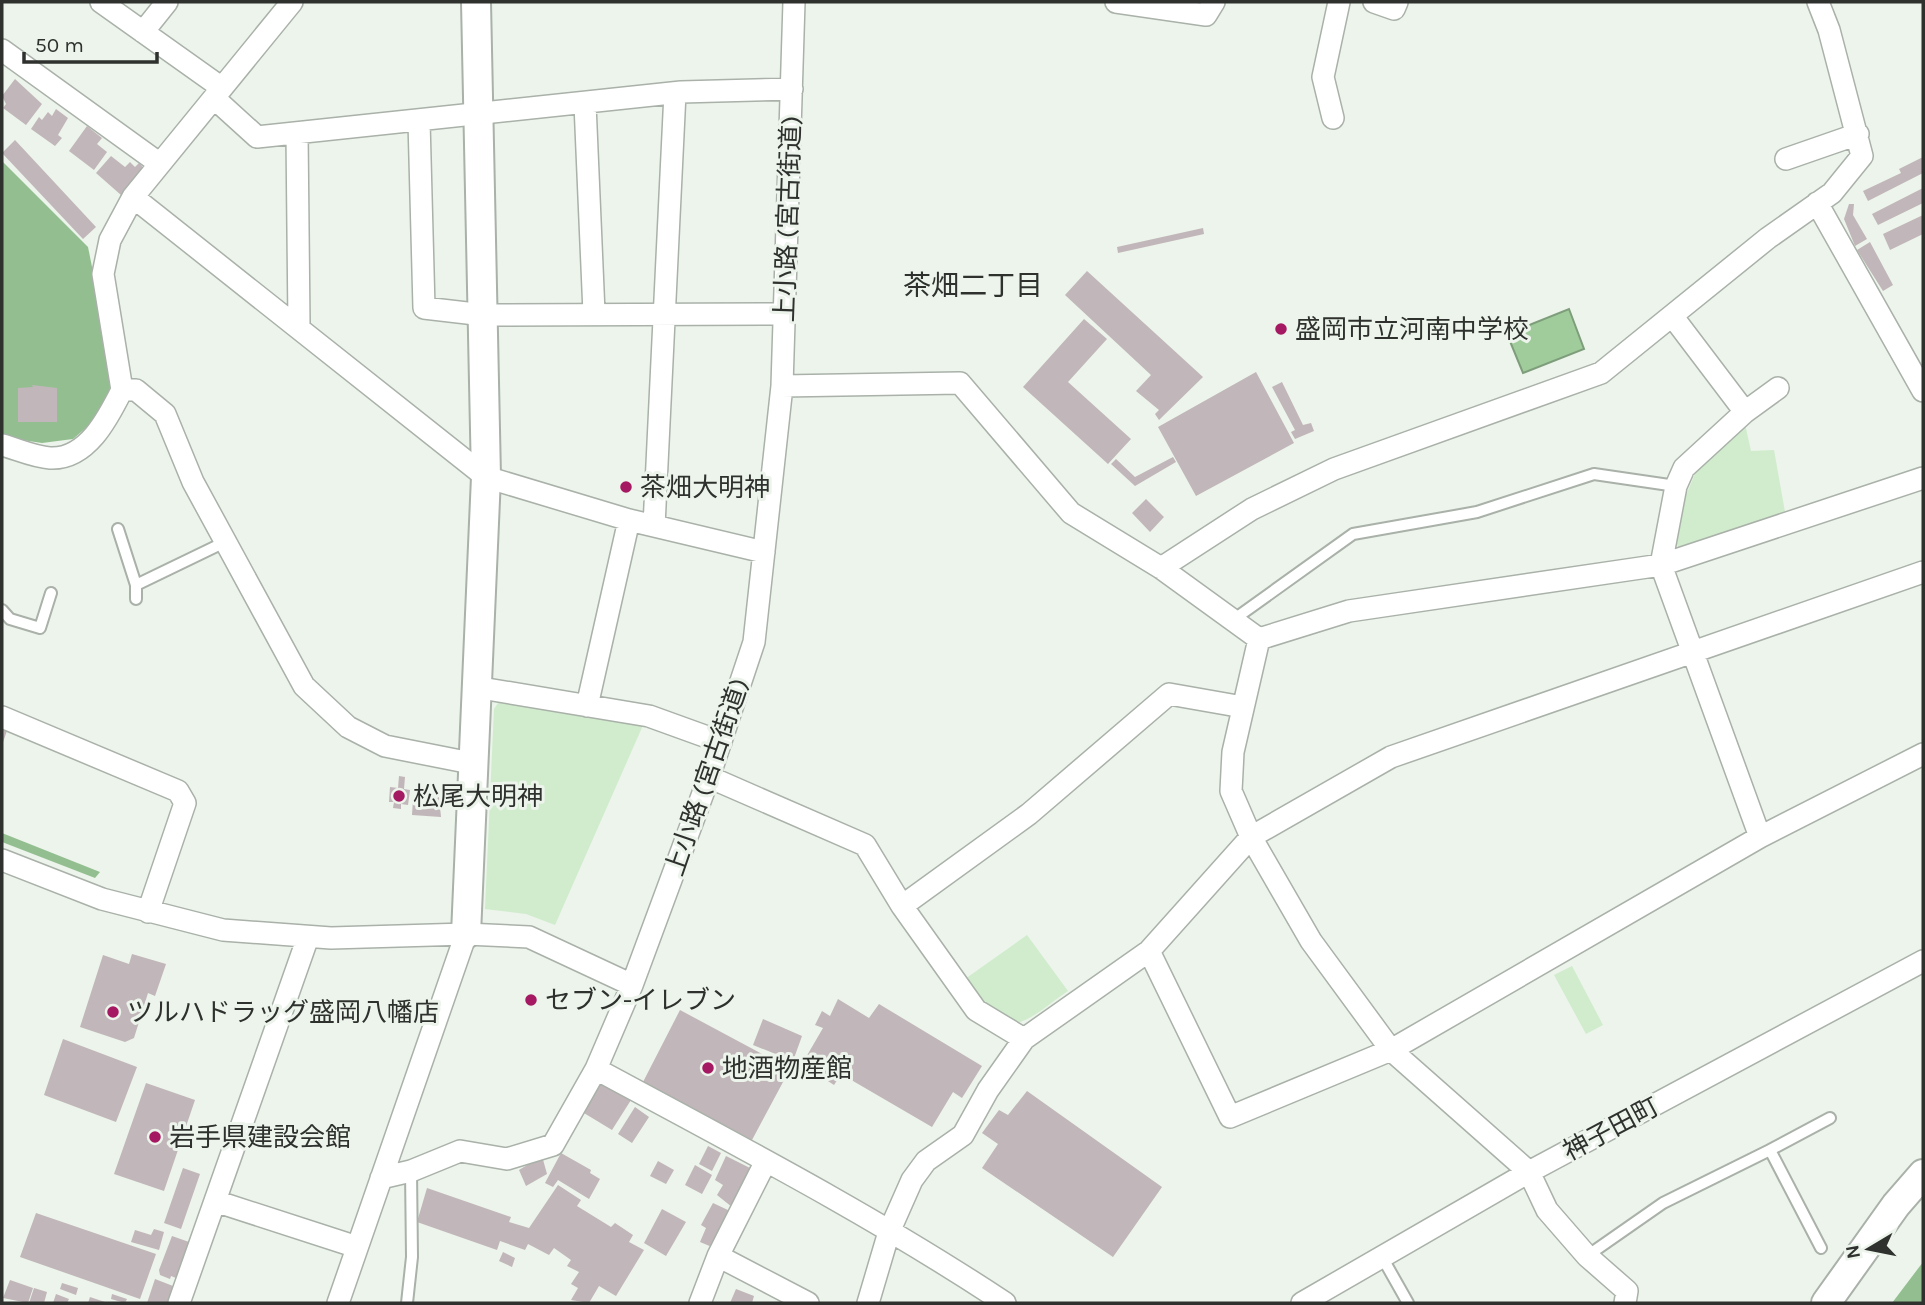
<svg xmlns="http://www.w3.org/2000/svg" width="1925" height="1305" font-family="Karla,'Noto Sans JP',sans-serif">
<style>
.green{fill:#d0eccd}
.forest{fill:#93bf90}
.water{fill:#a0cc9c;stroke:#7e9e7b;stroke-width:2}
.building{fill:#c1b6b9}
.lines{fill:none;stroke-linecap:round;stroke-linejoin:round}
.lane-casing{stroke:#a9b1a9;stroke-width:14}
.street-casing{stroke:#a9b1a9;stroke-width:24}
.secondary-casing{stroke:#a9b1a9;stroke-width:32}
.lane{stroke:#fff;stroke-width:10}
.street{stroke:#fff;stroke-width:21}
.secondary{stroke:#fff;stroke-width:28}
.poi-dot{fill:#a41961;stroke:#ecf4eb;stroke-width:2.5}
.labels{text-anchor:middle;dominant-baseline:central;stroke-width:6;stroke-linejoin:round;paint-order:stroke}
.street-label{font-size:26px;fill:#2e312e;stroke:#ecf4eb}
.poi-label{font-size:26px;fill:#2e312e;stroke:#ecf4eb;text-anchor:start}
.neighbourhood-label{font-size:28px;fill:#2e312e;stroke:#ecf4eb}
</style>
<rect width="100%" height="100%" fill="#ecf4eb"/>
<path class="green" d="M1745,424L1751,451L1774,450L1785,512L1679,549L1677,544L1686,495L1695,474Z
M502,697L644,723L555,925L526,914L485,909L494,709Z
M1027,935L1068,991C1054,1000 1036,1017 1020,1022C1000,1028 975,993 965,979Z
M1572,966L1603,1025L1586,1034L1554,975Z"/>
<path class="forest" d="M2,161L88,247L114,376L101,415L73,439L42,443L2,437Z
M2,833L100,872L95,878L2,842Z
M1923,1262V1303H1892Z"/>
<path class="water" d="M1569,309L1584,349L1523,373L1507,334Z"/>
<path class="building" d="M15,79L42,104L26,125L3,108L6,104L2,96Z
M56,109L68,118L58,135L62,138L55,146L31,129L39,117L42,120L48,112L52,116Z
M87,126L102,138L97,144L107,152L94,170L69,151Z
M15,140L96,227L83,239L2,153Z
M111,156L125,167L130,162L135,167L139,163L144,168L121,195L96,173Z
M1923,157V173L1868,201L1863,191L1901,173L1899,169Z
M1923,188V203L1878,225L1872,214Z
M1849,204H1854L1853,215L1867,239L1855,246L1844,219Z
M1923,215V234L1890,250L1883,234Z
M1203,228L1204,234L1118,253L1117,247Z
M1870,242L1893,285L1883,291L1857,250Z
M1087,271L1203,377L1159,420L1155,414L1159,410L1136,391L1151,375L1065,295Z
M1084,319L1107,339L1068,382L1131,439L1108,464L1023,387Z
M1256,372L1294,443L1196,496L1158,427Z
M1282,382L1303,425L1311,423L1314,431L1295,439L1291,432L1295,430L1272,387Z
M32,385L57,388V422H18V388L33,387Z
M1173,457L1176,462L1135,486L1111,464L1116,459L1135,477Z
M629,482L630,491L623,492L622,484Z
M1146,499L1164,517L1150,532L1132,513Z
M2,726L8,728L2,745Z
M399,776L405,777L404,789L410,790L408,805L401,804V809L393,808L394,802H389L390,787L398,788Z
M426,796L439,797L441,817L412,815L413,799L426,800Z
M132,954L166,964L155,996L148,993L134,1038L125,1042L80,1027L103,955L129,964Z
M838,999L869,1018L879,1004L982,1066L962,1098L953,1092L932,1127L841,1074L834,1085L802,1064L823,1028L815,1025L822,1011L830,1016Z
M680,1010L790,1069L752,1140L643,1082Z
M763,1019L802,1036L793,1061L753,1045Z
M63,1039L137,1067L116,1122L44,1095Z
M596,1079L631,1100L612,1130L579,1110Z
M146,1083L195,1100L164,1191L114,1174Z
M1027,1091L1162,1187L1113,1257L982,1168L998,1144L982,1133L999,1110L1008,1115Z
M635,1107L649,1117L632,1143L618,1134Z
M708,1146L721,1153L712,1171L699,1164Z
M561,1153L591,1170L590,1173L600,1179L589,1199L558,1180L553,1187L545,1183Z
M542,1156L547,1174L526,1186L519,1170Z
M726,1156L750,1168L732,1207L717,1195L723,1185L715,1180Z
M658,1161L674,1170L666,1184L650,1176Z
M695,1165L712,1175L702,1194L685,1185Z
M183,1168L200,1174L181,1229L164,1223Z
M558,1185L581,1200L577,1206L611,1227L615,1223L633,1235L629,1242L644,1250L616,1296L599,1286L589,1303L571,1300L578,1288L571,1284L579,1272L567,1266L571,1260L554,1248L549,1255L528,1244L525,1250L500,1241L497,1250L417,1222L427,1188L511,1217L509,1222L529,1228Z
M713,1203L730,1211L712,1247L700,1242L706,1228L701,1225Z
M662,1209L686,1222L666,1256L644,1243Z
M36,1213L156,1254L140,1299L20,1257Z
M154,1229L164,1232L159,1250L131,1242L135,1230L151,1235Z
M172,1236L189,1242L176,1278L171,1276L170,1279L160,1275L159,1270Z
M503,1252L515,1258L512,1267L499,1261Z
M155,1279L173,1286L167,1303H147Z
M10,1280L33,1288L28,1303L3,1298Z
M62,1283L78,1288L76,1295L60,1289Z
M34,1288L47,1292L44,1303H29Z
M736,1289L754,1296L752,1303H730Z
M56,1294L69,1299L67,1303H53Z
M112,1294L127,1299L125,1303L111,1299Z
M90,1297L108,1303H88Z"/>
<g class="lines">
<g class="lane-casing">
<path id="lane" d="M118,529L136,585L225,542
M136,585V599
M2,610L10,619L40,628L51,593
M1233,620L1353,534L1477,512L1594,474L1676,486
M1770,1150L1830,1118
M1587,1256L1663,1203L1770,1150L1821,1248
M1382,1257L1408,1303
M407,1303L412,1257L411,1171"/>
</g>
<g class="street-casing">
<path id="street" d="M101,2L222,88
M1116,2L1206,15L1214,2
M1374,2L1394,9L1397,2
M143,32L167,2
M2,50L160,164
M214,98L257,137L681,92L792,89
M585,104L594,313
M1333,118L1323,77L1339,2
M419,121L424,308L484,315L785,314
M297,133L299,325
M1786,159L1858,134
M133,197L486,477L629,520L764,552
M1817,203L1923,391
M1673,317L1745,412L1684,468L1676,486L1661,565L1760,837
M782,386L960,383L1071,513L1161,568L1259,639
M122,390L103,274L110,240L133,197L292,2
M1745,412L1778,388
M2,445C17,449 34,457 50,458C87,460 108,418 122,390H136L165,414L193,482L304,686L348,727L385,746L471,763
M654,526L675,93
M1161,568L1252,509L1334,469L1601,373L1768,238L1832,193L1862,156L1829,30L1818,2
M1259,639L1233,752L1231,791L1251,837L1311,941L1391,1050L1529,1172L1547,1210L1587,1256L1627,1291L1625,1303
M1259,639L1349,611L1661,565L1923,478
M475,687L649,716L721,742
M587,706L629,520
M2,717L178,791L185,803L148,912
M709,777L865,845L902,906L976,1010L1024,1039L1149,951L1251,837L1391,757L1923,572
M2,860L102,899L223,930L331,938L466,934L529,937L632,985
M902,906L1029,814L1169,694L1243,707
M1149,951L1230,1117L1391,1050L1760,837L1923,754
M596,1069C733,1143 874,1216 1005,1303
M381,1178L411,1171L460,1151L507,1159L553,1145L596,1069L632,985L709,777L754,642L782,386L794,2
M215,1201L357,1247
M718,1256L808,1303
M179,1303L308,937
M338,1303L466,934
M700,1303L718,1256L766,1161
M868,1303L889,1232L912,1180L926,1161L963,1135L988,1090L1024,1039
M1302,1303L1529,1172L1923,961"/>
</g>
<g class="secondary-casing">
<path id="secondary" d="M466,934L486,477L476,2
M1826,1303L1896,1205L1923,1174"/>
</g>
<use href="#lane" class="lane"/>
<use href="#street" class="street"/>
<use href="#secondary" class="secondary"/>
</g>
<g class="poi-dot">
<circle cx="1281" cy="329" r="7"/>
<circle cx="626" cy="487" r="7"/>
<circle cx="399" cy="796" r="7"/>
<circle cx="531" cy="1000" r="7"/>
<circle cx="113" cy="1012" r="7"/>
<circle cx="708" cy="1068" r="7"/>
<circle cx="155" cy="1137" r="7"/>
</g>
<g class="labels">
<g class="street-label">
<text transform="translate(788 219) rotate(-88)">上小路 (宮古街道)</text>
<text transform="translate(707 777) rotate(-71)">上小路 (宮古街道)</text>
<text transform="translate(1611 1129) rotate(-28)">神子田町</text>
</g>
<g class="poi-label">
<text x="1295" y="329">盛岡市立河南中学校</text>
<text x="640" y="487">茶畑大明神</text>
<text x="413" y="796">松尾大明神</text>
<text x="545" y="1000">セブン-イレブン</text>
<text x="127" y="1012">ツルハドラッグ盛岡八幡店</text>
<text x="722" y="1068">地酒物産館</text>
<text x="169" y="1137">岩手県建設会館</text>
</g>
<g class="neighbourhood-label">
<text x="973" y="285">茶畑二丁目</text>
</g>
</g>
<rect width="1925" height="1305" fill="none" stroke="#2e312e" stroke-width="7"/>
<g transform="translate(1869 1249) rotate(260)" stroke="#ecf4eb" stroke-width="5" paint-order="stroke">
<path d="M0-5L12 26L0 18L-12 26Z" fill="#2e312e"/>
<text y="-10" font-size="19" font-weight="bold" text-anchor="middle" fill="#2e312e">N</text>
</g>
<path d="M24 52v10h133v-10" fill="none" stroke="#2e312e" stroke-width="3.5"/>
<text x="35" y="52" font-size="21" fill="#2e312e" stroke="#ecf4eb" stroke-width="5" paint-order="stroke">50 m</text>
</svg>
